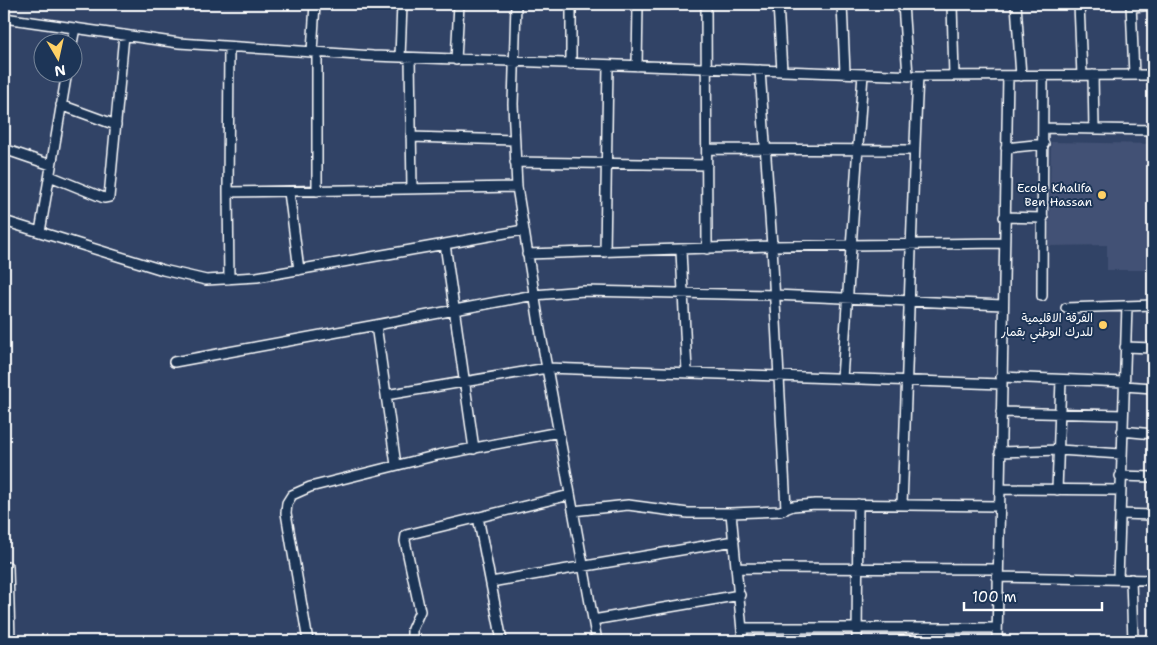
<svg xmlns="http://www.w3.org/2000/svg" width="1157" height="645" font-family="'Shantell Sans','Playpen Sans Arabic',sans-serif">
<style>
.built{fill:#435174}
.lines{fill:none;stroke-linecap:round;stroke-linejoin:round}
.minor-casing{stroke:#fff;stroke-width:12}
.minor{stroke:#1d3557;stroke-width:9}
.poi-dot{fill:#ffd166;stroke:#1d3557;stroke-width:2}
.labels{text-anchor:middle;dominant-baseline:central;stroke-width:4;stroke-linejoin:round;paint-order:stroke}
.poi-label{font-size:12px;fill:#fff;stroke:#1d3557;text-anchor:end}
</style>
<rect width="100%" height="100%" fill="#314366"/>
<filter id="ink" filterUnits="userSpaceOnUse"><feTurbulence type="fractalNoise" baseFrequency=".02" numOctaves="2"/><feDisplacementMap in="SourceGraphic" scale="10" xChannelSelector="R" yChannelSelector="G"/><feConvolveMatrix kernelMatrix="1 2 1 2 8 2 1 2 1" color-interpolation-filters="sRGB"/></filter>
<g filter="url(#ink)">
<path class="built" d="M1051,142L1153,144V270H1107V245L1049,246Z"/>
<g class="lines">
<g class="minor-casing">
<path id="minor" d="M516,4L513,104L517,187L540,330L597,641
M706,4L707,249
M778,4L782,71
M842,4L845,73
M903,4L908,76
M952,4L954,76
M1016,4L1021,76
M1079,4L1082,75
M1131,4L1134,75
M1132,7L1153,5
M4,18L179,43L373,56L918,76L1153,75
M72,43L75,28
M229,47L228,192L517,187
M312,52L315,4
M400,57L402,4
M410,58L412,189
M456,60L459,4
M571,64V4
M637,66L638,4
M760,70L772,246L786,509
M1093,75L1094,129
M61,105L116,125
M1044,128L1153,130
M411,137L514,140
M1006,148L1044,144
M4,149L51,165
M707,149L914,150
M515,162L707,165
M50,176L104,198L109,197L124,35
M317,191V53
M228,192L229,279
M289,192L299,270
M1004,217L1043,218
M4,221L163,270L206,280L257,277L445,244
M40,232L67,72
M681,251L687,372
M605,252L608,65
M527,254L772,246L1004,243
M1042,296L1043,76
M1066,308L1153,305
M1125,347L1153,348
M174,362L376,325
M1001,377L1124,382
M842,378L863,74
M1124,386L1153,388
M386,395L547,368L1001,384
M1001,412L1123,415
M1122,431L1153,434
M474,449L445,244L523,230
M1000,452L1059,450L1121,454
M396,465L376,325L534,295L584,291L774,295L1003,305
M1120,476L1153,477
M1000,489L1120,490
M1057,490L1061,380
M902,504C908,361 911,219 918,76
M573,511L628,505L688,513H731L780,511L793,506L815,504L999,506
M731,513L743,641
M1120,514L1153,515
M478,517L502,641
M8,567L10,641
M737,568L997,569
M997,577L1153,580
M1118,579L1127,306
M1131,579L1133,641
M491,582L734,541
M593,620L740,595
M743,628H997
M308,641L286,513L287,503L292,495L310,487L438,455L559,432
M412,641V629L420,611L405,541L406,535L570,495
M857,641L858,504
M997,641L1008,76"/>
</g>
<use href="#minor" class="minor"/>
</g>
</g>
<g class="poi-dot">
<circle cx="1102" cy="195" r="5"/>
<circle cx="1103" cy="325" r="5"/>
</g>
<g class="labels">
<g class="poi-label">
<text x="1092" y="188">Ecole Khalifa<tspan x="1092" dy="14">Ben Hassan</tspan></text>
<text x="1093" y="318">الفرقة الاقليمية<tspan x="1093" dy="14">للدرك الوطني بقمار</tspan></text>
</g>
</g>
<rect width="1157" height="645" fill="none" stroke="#1d3557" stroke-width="20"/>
<rect x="10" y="10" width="1137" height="625" fill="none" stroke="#fff" stroke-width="2" filter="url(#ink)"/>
<g transform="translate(58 58) rotate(171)"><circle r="24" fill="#1d3557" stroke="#77869a"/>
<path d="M0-4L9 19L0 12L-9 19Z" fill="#ffd166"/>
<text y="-8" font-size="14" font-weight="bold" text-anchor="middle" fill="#ffffff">N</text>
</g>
<path d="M964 602v8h138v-8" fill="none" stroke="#ffffff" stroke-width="2.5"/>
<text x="972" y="602" font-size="15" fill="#ffffff" stroke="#1d3557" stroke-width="4" paint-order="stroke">100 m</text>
</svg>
